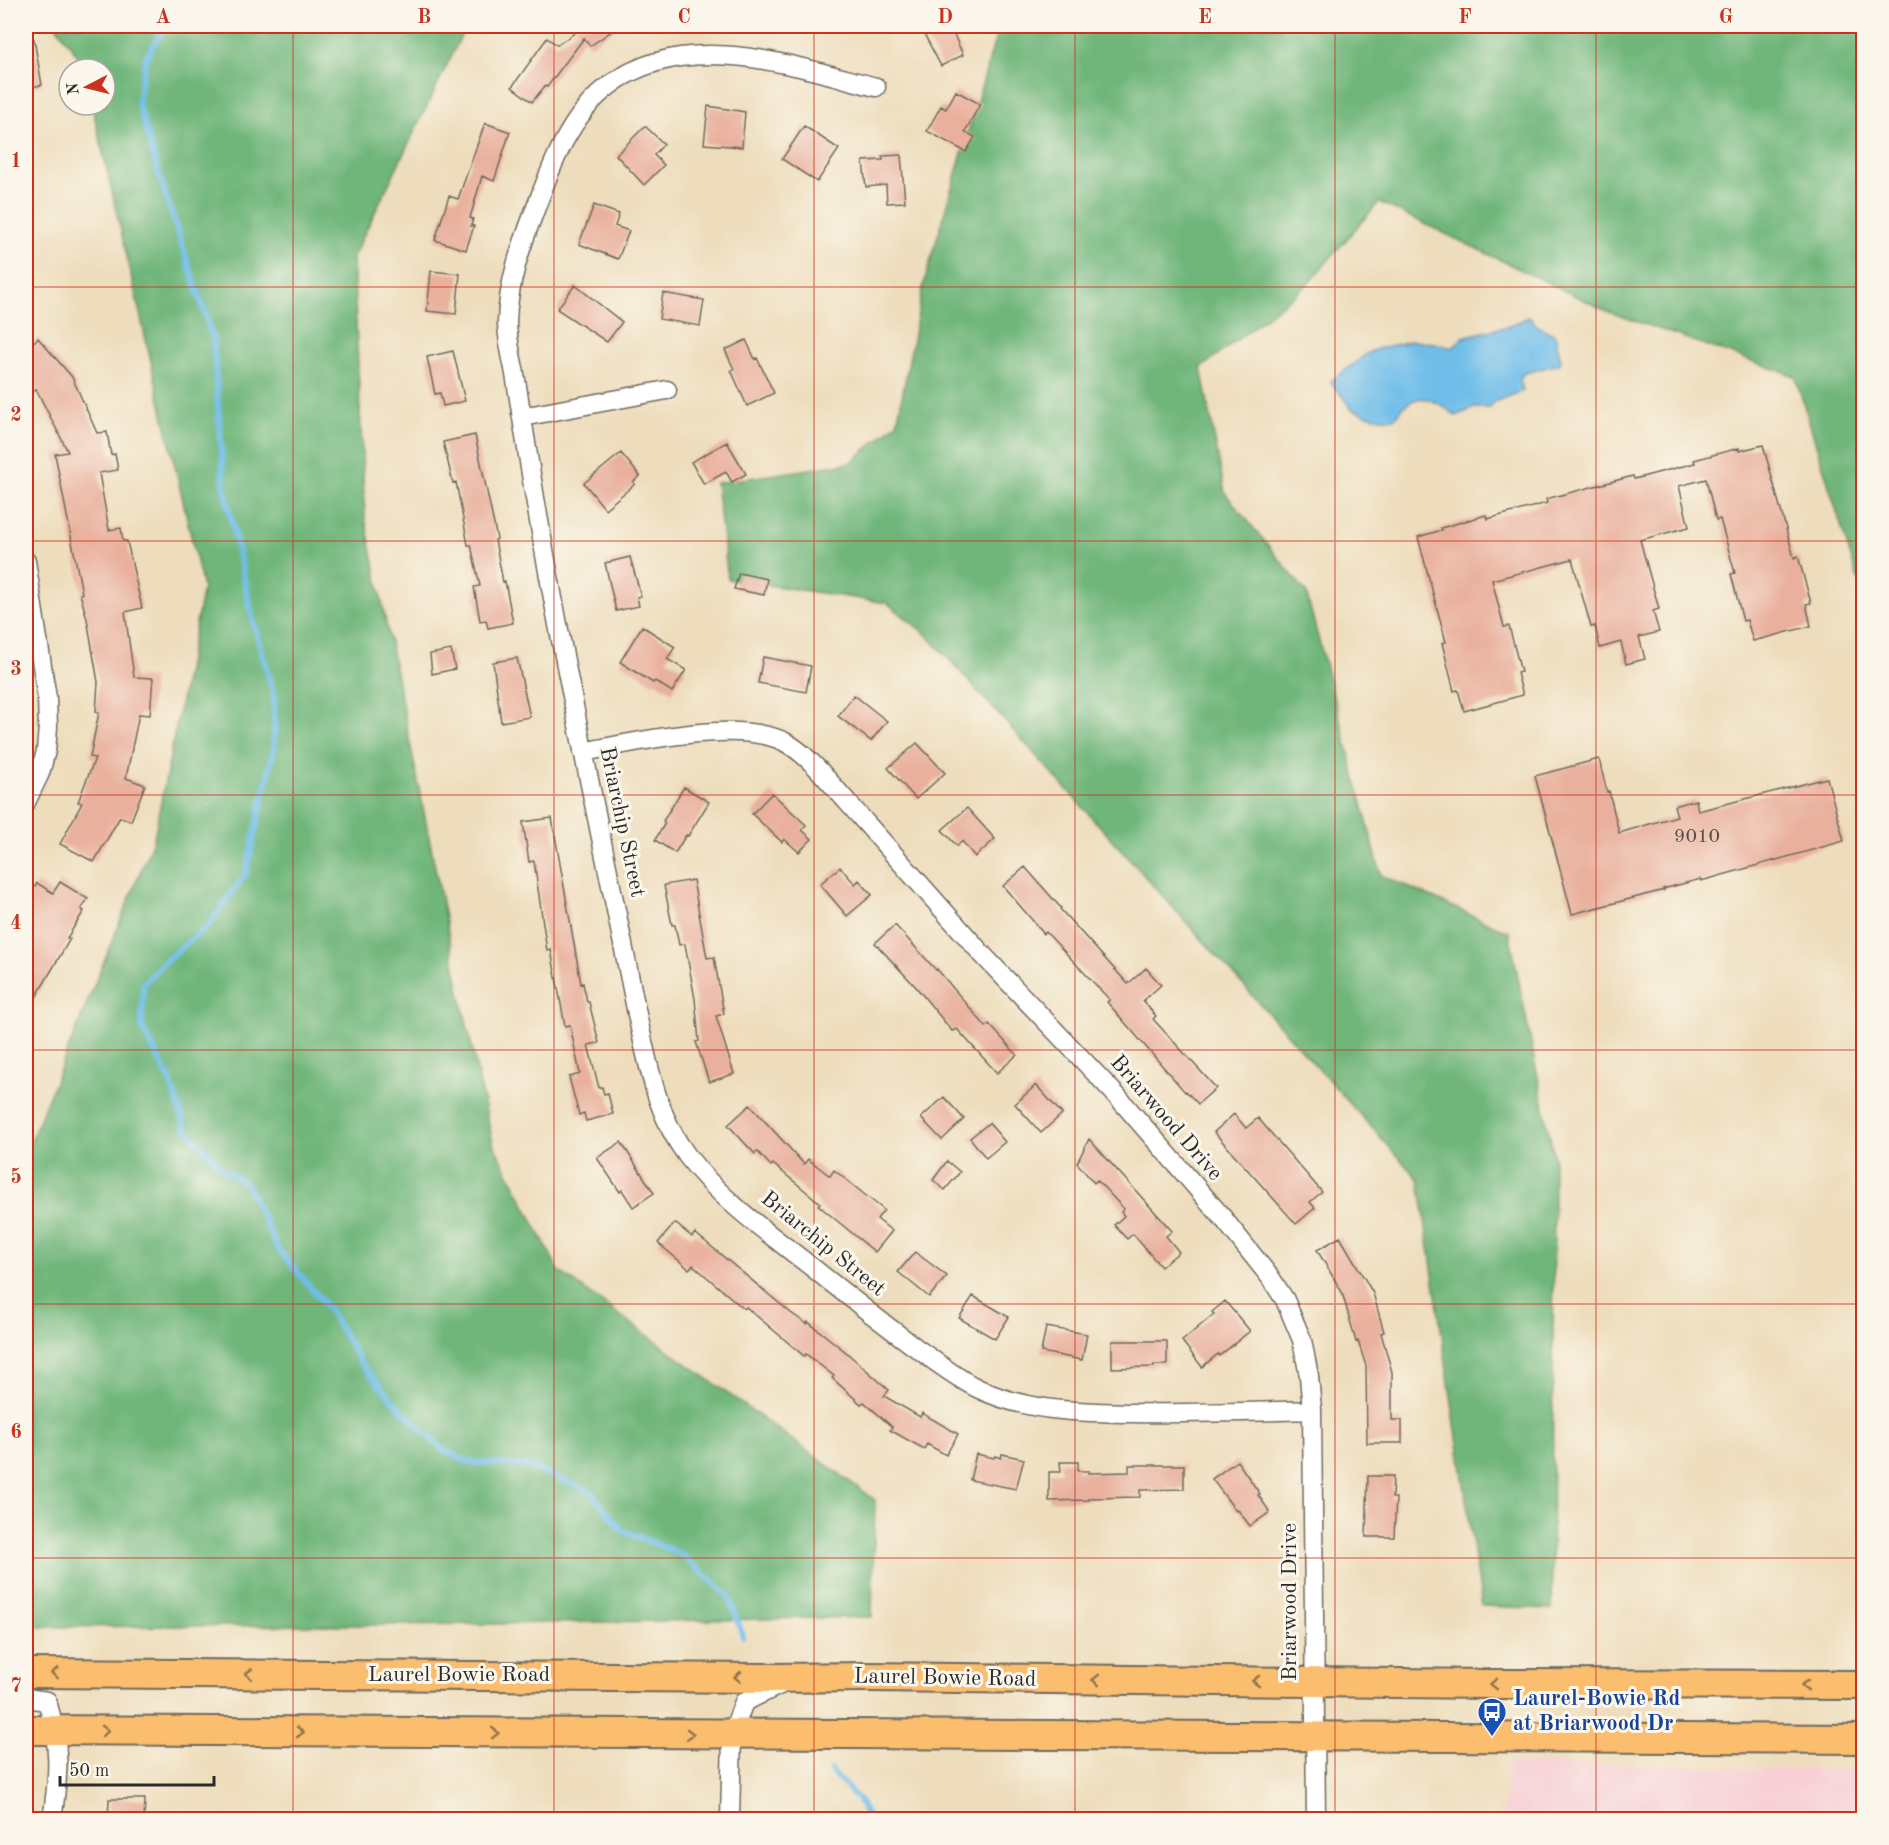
<svg xmlns="http://www.w3.org/2000/svg" width="1889" height="1845" font-family="'Old Standard TT',serif">
<style>
.built{fill:#f7cfd5}
.forest{fill:#70b67a;stroke:#4e7052;stroke-width:1.5}
.water{fill:#6fbee9;stroke:#4d748a;stroke-width:1.5}
.lines{fill:none;stroke-linecap:round;stroke-linejoin:round}
.stream{stroke:#6fbee9;stroke-width:6}
.building{fill:#e9b19d}
.street-casing{stroke:#6f695e;stroke-width:21}
.primary-casing{stroke:#6f695e;stroke-width:32}
.street{stroke:#fff;stroke-width:18}
.primary{stroke:#fabe6e;stroke-width:28}
.oneway{stroke:#92744c}
.grid{fill:none;stroke:#c8321e;stroke-width:1.5;stroke-opacity:0.55}
.labels{text-anchor:middle;dominant-baseline:central;stroke-width:6;stroke-linejoin:round;paint-order:stroke}
.number-label{font-size:20px;fill:#5a4c48}
.street-label{font-size:22px;fill:#2b2b2b;stroke:#fbf7ec}
.transit-label{font-size:22px;font-weight:bold;fill:#164399;stroke:#fbf7ec;text-anchor:start}
.neatline{fill:none;stroke:#c8321e;stroke-width:2}
.grid-label{font-size:20px;text-anchor:middle;font-weight:bold;fill:#c8321e}
</style>
<rect width="100%" height="100%" fill="#fbf7ec"/>
<filter id="ink" filterUnits="userSpaceOnUse"><feTurbulence type="fractalNoise" baseFrequency=".0167" numOctaves="2"/><feDisplacementMap in="SourceGraphic" scale="12" xChannelSelector="R" yChannelSelector="G"/><feConvolveMatrix kernelMatrix="1 2 1 2 8 2 1 2 1" color-interpolation-filters="sRGB"/></filter>
<filter id="wash" filterUnits="userSpaceOnUse"><feTurbulence type="fractalNoise" baseFrequency=".008" numOctaves="4" result="noise"/><feDisplacementMap in="SourceGraphic" scale="24" xChannelSelector="R" yChannelSelector="G"/><feGaussianBlur stdDeviation="1.35" result="paint"/><feColorMatrix in="noise" values="0 0 0 0 0 0 0 0 0 0 0 0 0 0 0 0 0 1.4 0 .05"/><feComposite in="paint" operator="in"/></filter>
<g filter="url(#wash)">
<rect width="100%" height="100%" fill="#eeddbc"/>
<path class="built" d="M1508,1763L1863,1770V1819H1503Z"/>
<path class="forest" d="M56,26H466L353,257L365,518L463,1007L493,1143L559,1271L875,1500L872,1617L492,1624L26,1627V1153L154,838L203,588L92,105H105V69H83L82,62Z
M999,26H1863V581L1858,580L1795,376L1609,312L1379,202L1306,286L1201,368L1225,493L1306,592L1381,875L1509,932L1554,1158L1552,1609L1482,1606L1419,1180L928,636L887,603L728,579L716,483L850,463L897,423L923,287Z"/>
<path class="water" d="M1529,317L1536,325L1555,335L1561,360L1558,364L1522,374L1520,380L1523,391L1494,402L1490,408H1473L1456,416C1433,397 1414,388 1395,418C1378,420 1365,415 1350,408C1345,396 1336,392 1331,381L1368,353L1377,349L1411,341L1434,343L1453,348L1463,337L1509,326Z"/>
<g class="lines">
<path class="stream" d="M165,26L146,57L138,102L158,172L213,338L224,485L253,621L274,695V749L246,873L209,925L163,963L143,984L142,1027L170,1080L186,1129L224,1170L246,1183L278,1249L328,1308L362,1365L398,1406L442,1449L468,1462L529,1466L591,1492L622,1530L681,1554L728,1595L743,1636
M831,1771L858,1799L869,1820"/>
</g>
<g id="blocks">
<path class="building" d="M575,26H619L590,46L584,38L547,87L545,86L532,102L512,87L547,38L557,45L579,30Z
M920,26H950L963,55L941,66Z
M34,39L42,85L26,88V40Z
M956,91L980,104L965,132L975,137L966,152L927,131L941,106L946,109Z
M708,106L745,112L742,147L704,144Z
M485,123L510,132L494,181L482,176L470,218L473,219L471,226H474L466,250L435,240L449,196L458,199Z
M645,126L664,144L654,155L664,165L644,185L616,155Z
M804,126L839,149L817,182L782,159Z
M901,155L905,202L887,203L886,185L866,187L863,161L883,160L882,156Z
M594,205L619,214L615,226L629,231L618,259L579,244Z
M431,271L460,274L456,314L427,311Z
M575,285L622,322L607,342L557,309Z
M663,293L704,300L700,326L659,319Z
M38,338L72,377L97,433L107,432L111,455L115,454L118,470L99,473L109,530L121,528L123,541H127L142,608L125,612L134,677L153,678L150,715L139,714L126,778L145,785L131,821L120,817L94,862L60,844L82,803L78,802L95,758L90,757L99,712H96L98,682L87,619L80,594L82,593L55,454L68,452L36,389L26,398V349Z
M746,340L755,359L757,358L774,393L747,406L731,370L734,369L725,350Z
M453,351L465,401L443,406L440,393L435,394L427,357Z
M475,435L497,539L495,540L503,582L505,581L513,623L488,628L486,620L480,621L474,587L480,586L471,545H468L456,482L453,483L443,442Z
M727,442L746,474L732,482L726,472L704,484L691,462Z
M1763,445L1794,558L1798,556L1811,603L1806,604L1811,626L1753,641L1747,620L1743,621L1731,574L1735,573L1720,519L1716,520L1706,479L1679,486L1689,527L1640,540L1659,609L1653,611L1659,632L1639,637L1645,659L1626,664L1621,642L1600,648L1595,626L1591,627L1572,559L1492,580L1504,627L1509,626L1521,672L1517,673L1523,695L1464,711L1458,690L1454,691L1442,643L1446,642L1418,537L1442,530L1441,528L1486,515L1487,519L1547,503L1546,499L1633,476L1634,479L1695,463L1694,460L1739,448V451Z
M621,453L640,476L633,482L635,484L605,509L584,483Z
M630,557L641,596L637,597L639,606L616,611L605,563Z
M739,573L767,579L764,595L734,589Z
M642,626L675,647L667,659L686,670L672,692L655,681L653,683L620,662Z
M451,650L455,669L432,674L430,654Z
M763,657L811,666L806,692L758,683Z
M517,658L530,717L501,722L493,662Z
M854,695L887,721L871,741L838,716Z
M917,743L945,773L916,799L888,768Z
M1599,759L1607,792L1609,791L1619,833L1677,816L1674,806L1696,800L1698,811L1827,778L1844,841L1701,881V879L1663,889L1664,890L1572,914L1535,776Z
M684,787L709,802L688,836L686,835L675,853L655,840L665,823L663,821Z
M772,793L806,825L802,830L812,839L799,852L784,839L782,842L752,814Z
M967,808L995,839L975,857L962,841L957,846L942,830Z
M552,818L581,984L583,983L587,1002H589L599,1043L588,1045L599,1088L602,1087L604,1094L608,1093L613,1114L586,1121L584,1113L579,1115L569,1077L580,1074L570,1025L565,1026L551,950L547,951L534,861L529,862L523,822Z
M840,867L855,884L859,880L872,895L847,916L820,884Z
M1025,867L1061,908L1060,909L1128,984L1146,968L1161,985L1143,1001L1156,1016L1153,1019L1216,1088L1198,1104L1186,1091L1185,1092L1107,1002L1110,1000L1046,932L1044,934L1003,886Z
M693,880L707,958L714,957L724,1014L716,1016L734,1074L709,1082L696,1042L699,1041L695,999L685,944L679,945L675,925H672L664,885Z
M60,882L88,899L81,909L84,911L67,938L70,939L26,1014V902L37,883L53,893Z
M895,925L936,970L937,969L986,1027L989,1024L1017,1055L997,1073L957,1029L952,1031L916,987L875,943Z
M1036,1085L1062,1114L1041,1133L1015,1104Z
M944,1097L964,1119L942,1140L921,1118Z
M750,1105L804,1164L808,1159L830,1176L834,1170L884,1210L877,1219L892,1231L875,1252L818,1205L820,1203L773,1164L771,1166L757,1151L755,1154L728,1125Z
M1234,1114L1246,1128L1258,1118L1322,1192L1310,1202L1315,1208L1296,1224L1214,1132Z
M989,1123L1005,1142L986,1158L970,1138Z
M1089,1139L1172,1231L1166,1236L1179,1252L1161,1267L1133,1234L1127,1239L1114,1225L1124,1216L1121,1212L1124,1209L1097,1180L1094,1183L1077,1163Z
M621,1142L654,1193L633,1207L622,1190L620,1192L597,1158Z
M947,1161L960,1172L945,1190L933,1180Z
M675,1223L692,1237L695,1233L791,1313L807,1324L808,1322L847,1353L889,1390L884,1396L920,1417L922,1413L958,1434L946,1455L927,1444L924,1449L890,1430L892,1427L864,1402L861,1404L832,1378L834,1376L806,1354L804,1356L746,1307L744,1309L693,1265L689,1269L658,1243Z
M1340,1237L1373,1293L1384,1332L1381,1333L1392,1372V1420H1402V1443H1367L1366,1366L1358,1341L1356,1342L1342,1292L1317,1250Z
M915,1252L947,1276L929,1297L898,1272Z
M973,1296L1009,1317L995,1339L959,1318Z
M1225,1301L1250,1331L1219,1356L1218,1354L1202,1367L1182,1341L1214,1314L1212,1312Z
M1046,1327L1087,1334L1082,1360L1041,1352Z
M1112,1341H1167V1365H1154V1367L1112,1368Z
M976,1454L994,1458L995,1456L1001,1458L1002,1454L1024,1459L1016,1489L970,1480Z
M1237,1461L1260,1494L1258,1495L1270,1512L1250,1526L1238,1510L1236,1511L1212,1479Z
M1060,1462H1078V1471H1089L1088,1473L1129,1472V1465H1184V1489L1140,1490V1497L1089,1498V1500L1049,1501V1472H1061Z
M1368,1476H1393L1392,1498H1396L1394,1537H1366Z
M109,1799H145L144,1820H108Z"/>
</g>
</g>
<g filter="url(#ink)">
<use href="#blocks" fill-opacity="0" stroke="#6f695e" stroke-width="1.5"/>
<g class="lines">
<g class="street-casing">
<path id="street" d="M876,87C794,66 686,28 610,85C570,115 552,164 535,210C521,246 508,283 507,322C507,339 512,358 515,374C520,406 525,437 530,468C554,615 585,760 615,905C623,943 630,981 638,1019C649,1068 657,1116 688,1157C724,1204 777,1239 823,1276C853,1300 884,1324 915,1347C935,1361 955,1377 977,1388C1026,1412 1079,1412 1132,1413C1192,1414 1252,1412 1312,1410
M522,417L667,390
M26,561L47,698L48,727L46,751L40,773L26,802
M583,752C635,742 734,719 783,741C797,748 808,759 819,770L982,954L1117,1096L1223,1218L1270,1277L1285,1300L1302,1340L1309,1376L1312,1410L1316,1820
M26,1698L47,1701C61,1747 59,1773 52,1820
M730,1820L732,1734L744,1702L786,1682"/>
</g>
<g class="primary-casing">
<path id="primary" d="M26,1673L771,1678L868,1677L1487,1684L1864,1685
M26,1730L1864,1739"/>
</g>
<use href="#street" class="street"/>
<use href="#primary" class="primary"/>
</g>
<defs><path id="oneway-chevron" d="M-2-3.5L2.5 0L-2 3.5" fill="none" stroke-width="1.6" stroke-linecap="round" stroke-linejoin="round" transform="scale(1.5)"/></defs>
<g class="oneway">
<use href="#oneway-chevron" transform="translate(55 1673) rotate(-180)"/>
<use href="#oneway-chevron" transform="translate(249 1674) rotate(-180)"/>
<use href="#oneway-chevron" transform="translate(738 1677) rotate(-179)"/>
<use href="#oneway-chevron" transform="translate(1096 1680) rotate(-179)"/>
<use href="#oneway-chevron" transform="translate(1256 1681) rotate(-180)"/>
<use href="#oneway-chevron" transform="translate(1494 1684) rotate(-180)"/>
<use href="#oneway-chevron" transform="translate(1805 1685) rotate(-180)"/>
<use href="#oneway-chevron" transform="translate(105 1731)"/>
<use href="#oneway-chevron" transform="translate(300 1732)"/>
<use href="#oneway-chevron" transform="translate(495 1733)"/>
<use href="#oneway-chevron" transform="translate(690 1734)"/>
</g>
</g>
<path class="grid" d="M293,26V1820M554,26V1820M814,26V1820M1075,26V1820M1335,26V1820M1596,26V1820M26,287H1864M26,541H1864M26,795H1864M26,1050H1864M26,1304H1864M26,1558H1864"/>
<defs>
<g id="bus-pin" transform="scale(1.5)"><path d="M0 17L-7.5 6A9.5 9.5 0 1 1 7.5 6Z" fill="#1a4fb4" stroke="#fbf7ec"/><path d="M-5-6H5V4H4V6H2V4H-2V6H-4V4H-5ZM-3.5-4V0h7V-4ZM-3.5 1.2v1.5H-2V1.2ZM2 1.2v1.5H3.5V1.2Z" fill="#fff"/></g>
</defs>
<g fill-rule="evenodd">
<use href="#bus-pin" x="1492" y="1712"/>
</g>
<g class="labels">
<g class="number-label">
<text x="1697" y="837">9010</text>
</g>
<g class="street-label">
<text transform="translate(622 822) rotate(78)">Briarchip Street</text>
<text transform="translate(1166 1118) rotate(49)">Briarwood Drive</text>
<text transform="translate(823 1244) rotate(39)">Briarchip Street</text>
<text transform="translate(1290 1602) rotate(-90)">Briarwood Drive</text>
<text x="459" y="1675">Laurel Bowie Road</text>
<text transform="translate(945 1678) rotate(1)">Laurel Bowie Road</text>
</g>
<g class="transit-label">
<text x="1513" y="1699">Laurel-Bowie Rd<tspan x="1513" dy="25">at Briarwood Dr</tspan></text>
</g>
</g>
<rect width="1889" height="1845" fill="none" stroke="#fbf7ec" stroke-width="66"/>
<g transform="translate(87 87) rotate(263)"><circle r="28" fill="#fbf7ec" stroke="#a8a59f" stroke-width="1.5"/>
<path d="M0-4.5L10 22L0 15L-10 22Z" fill="#c8321e"/>
<text y="-9" font-size="16" font-weight="bold" text-anchor="middle" fill="#2b2b2b">N</text>
</g>
<path d="M60 1776v9h154v-9" fill="none" stroke="#2b2b2b" stroke-width="3"/>
<text x="69" y="1776" font-size="18" fill="#2b2b2b" stroke="#fbf7ec" stroke-width="4.5" paint-order="stroke">50 m</text>
<rect x="33" y="33" width="1823" height="1779" class="neatline"/>
<g class="grid-label">
<text x="163" y="23">A</text>
<text x="424" y="23">B</text>
<text x="684" y="23">C</text>
<text x="945" y="23">D</text>
<text x="1205" y="23">E</text>
<text x="1465" y="23">F</text>
<text x="1726" y="23">G</text>
<text x="16" y="167">1</text>
<text x="16" y="421">2</text>
<text x="16" y="675">3</text>
<text x="16" y="929">4</text>
<text x="16" y="1183">5</text>
<text x="16" y="1438">6</text>
<text x="16" y="1692">7</text>
</g>
</svg>
